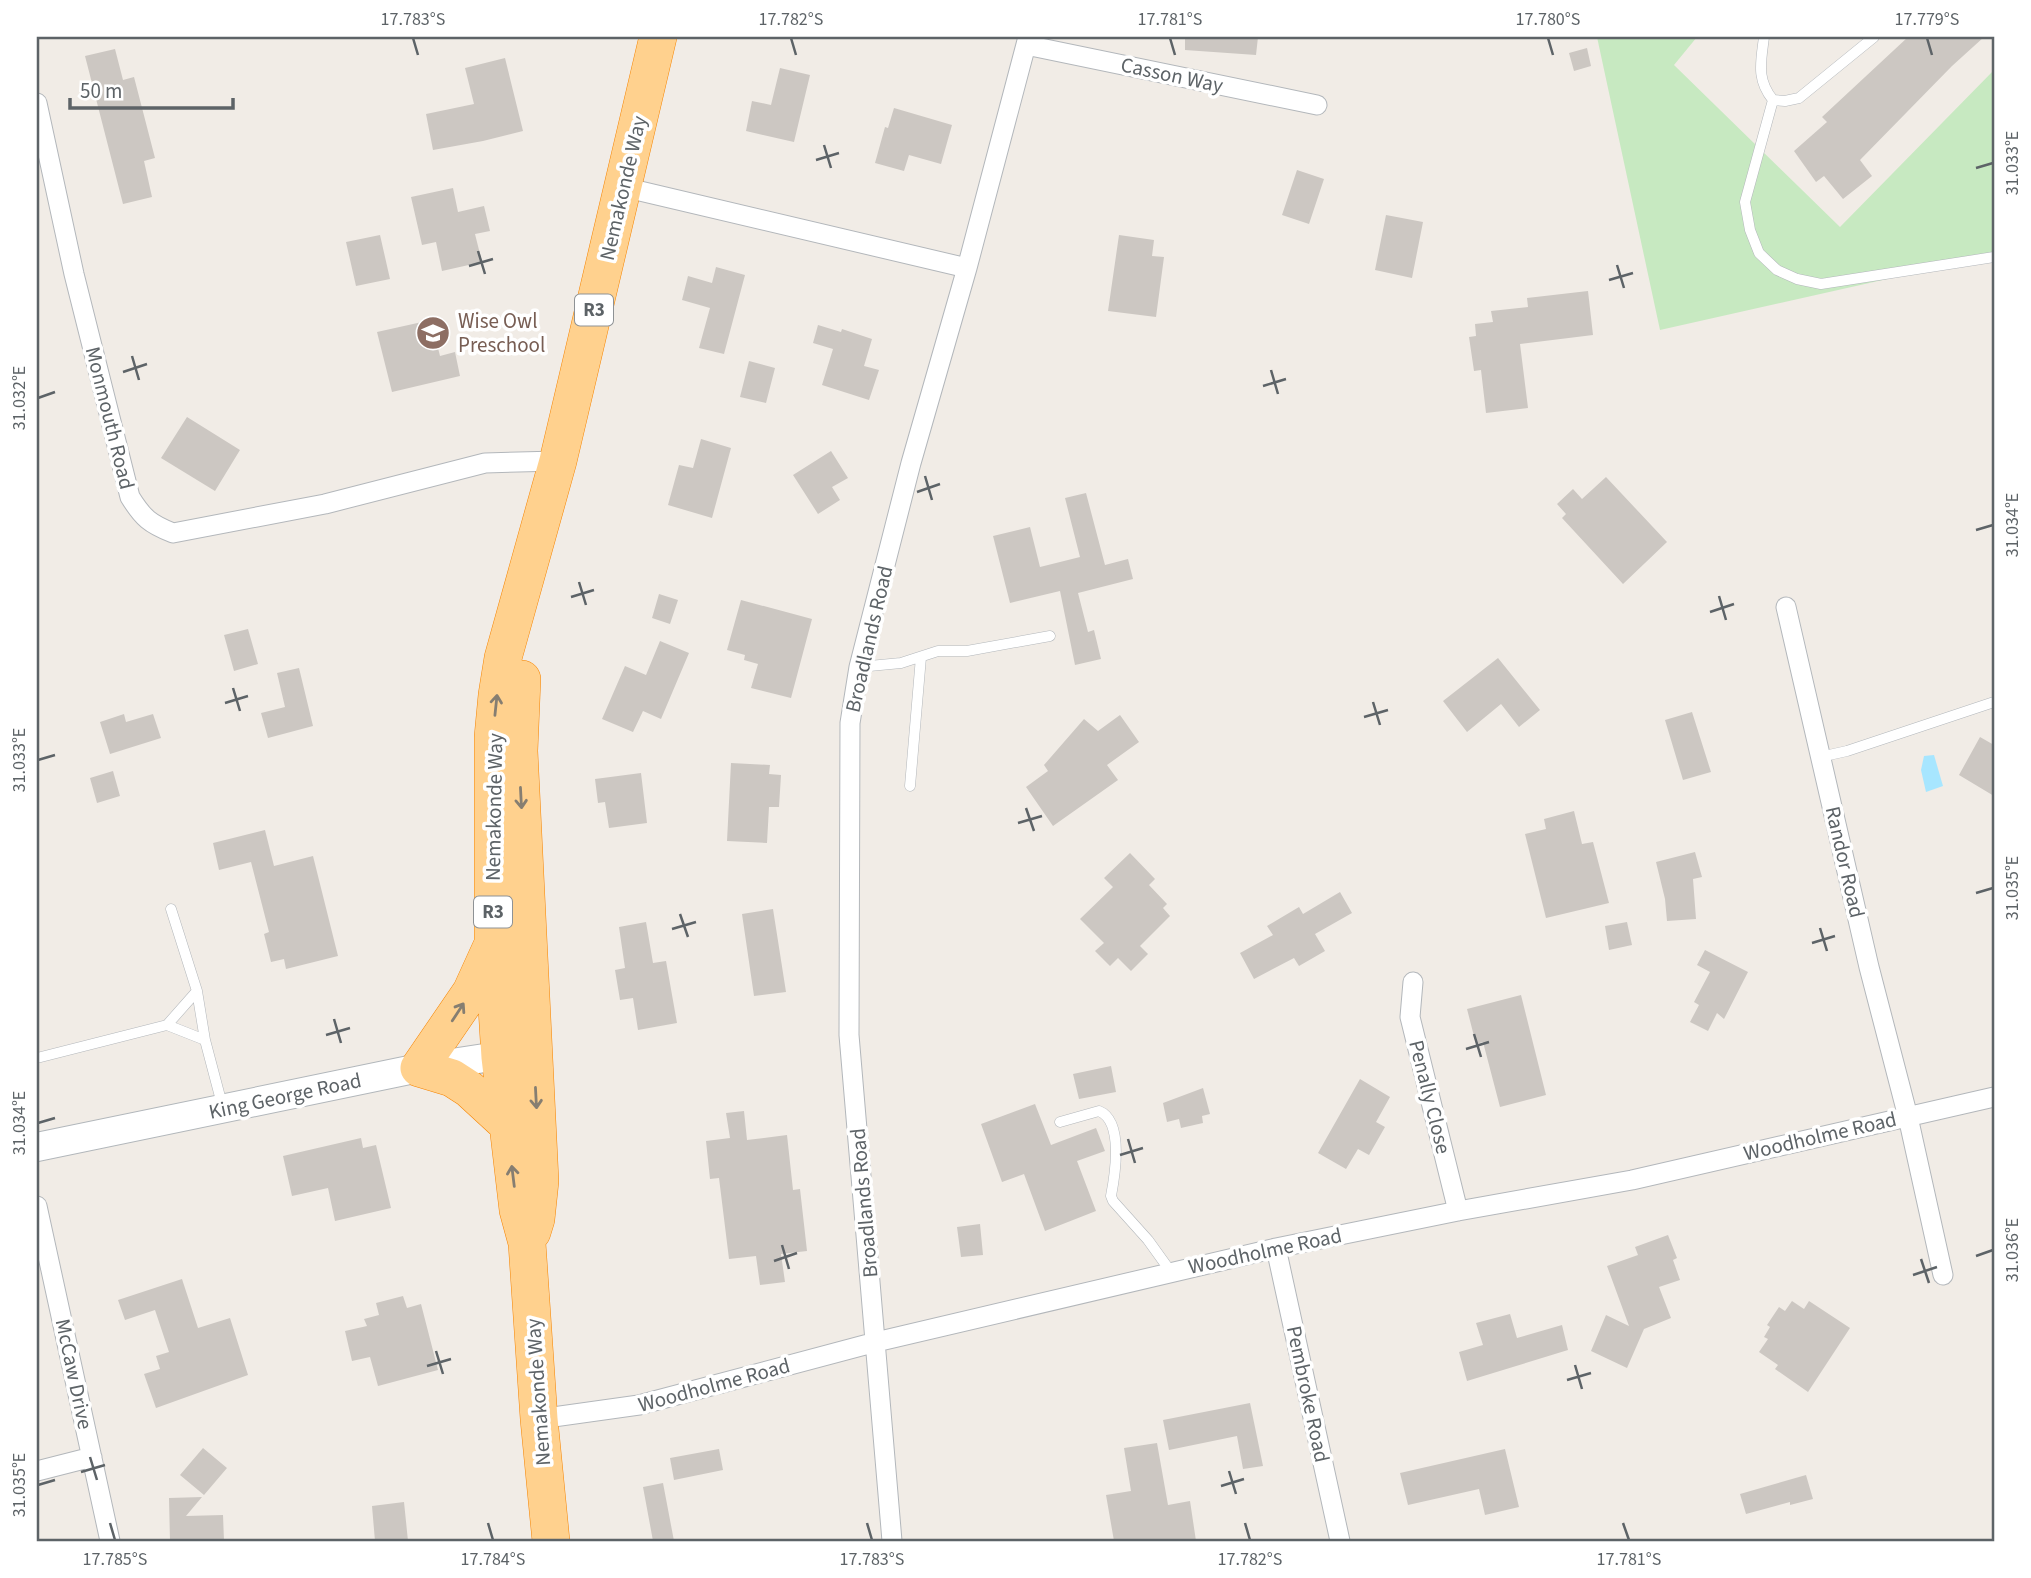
<svg xmlns="http://www.w3.org/2000/svg" width="2031" height="1578" font-family="'Source Sans 3',sans-serif">
<style>
.green{fill:#c7e9c1}
.water{fill:#a7e6ff}
.building{fill:#ccc7c2}
.lines{fill:none;stroke-linecap:round;stroke-linejoin:round}
.lane-casing{stroke:#b3b7bb;stroke-width:11}
.street-casing{stroke:#b3b7bb;stroke-width:21}
.secondary-casing{stroke:#b2b7bb;stroke-width:30}
.highway-casing{stroke:#f68400;stroke-width:38}
.lane{stroke:#fff;stroke-width:10}
.street{stroke:#fff;stroke-width:19}
.secondary{stroke:#fff;stroke-width:28}
.highway{stroke:#ffd18e;stroke-width:37}
.oneway{stroke:#867e71}
.ticks{fill:none;stroke:#5d6367;stroke-width:2.5}
.labels{text-anchor:middle;dominant-baseline:central;stroke-width:7;stroke-linejoin:round;paint-order:stroke}
.shield{fill:#fff;stroke:#8e9295;stroke-width:2}
.shield-label{font-size:19px;font-weight:bold;fill:#5d6367}
.street-label{font-size:21px;fill:#5d6367;stroke:#fff}
.education-label{font-size:21px;fill:#785e54;stroke:#fff;text-anchor:start}
.neatline{fill:none;stroke:#5d6367;stroke-width:2.5}
.ticks-label{font-size:18px;text-anchor:middle;fill:#5d6367}
</style>
<rect width="100%" height="100%" fill="#f1ece6"/>
<path class="green" d="M1597,37H1697L1674,65L1840,227L1994,70V255L1660,330Z"/>
<path class="water" d="M1934,755L1943,786L1926,792L1921,770L1924,756Z"/>
<path class="building" d="M1185,37H1258L1256,55L1185,50Z
M1908,37H1984L1952,66L1860,160L1872,176L1843,199L1824,176L1816,182L1794,151L1827,122L1822,117Z
M1587,48L1591,66L1574,71L1569,53Z
M115,49L123,80L134,77L155,158L144,161L152,197L123,204L85,56Z
M505,58L523,131L483,141L433,150L426,114L474,104L465,68Z
M780,68L810,75L794,142L746,131L752,101L771,105Z
M894,108L952,125L941,164L909,155L904,171L875,163L885,127L888,128Z
M1297,170L1324,179L1309,224L1282,215Z
M453,188L458,212L484,206L490,231L475,234L482,262L442,271L436,242L422,245L411,197Z
M1386,215L1423,222L1412,278L1375,270Z
M380,235L390,279L356,286L346,242Z
M1119,235L1154,240L1152,256L1164,257L1156,317L1108,311Z
M716,267L745,275L724,354L699,348L710,308L682,300L688,276L712,283Z
M1588,291L1593,335L1520,344L1528,408L1486,413L1481,370L1474,371L1469,337L1476,336L1475,324L1493,322L1491,311L1528,307L1527,298Z
M431,320L440,356L455,352L460,376L392,392L377,332Z
M818,325L841,332L842,329L872,339L864,366L879,370L869,400L822,385L833,349L813,343Z
M749,361L775,368L766,403L740,397Z
M187,417L240,450L215,491L161,458Z
M701,439L731,448L712,518L668,505L679,465L693,468Z
M831,451L848,478L832,487L840,500L818,514L793,475Z
M1606,477L1667,542L1623,584L1562,518L1566,514L1557,504L1573,489L1582,499Z
M1086,493L1105,565L1128,559L1133,579L1078,593L1088,632L1094,630L1101,659L1075,665L1060,591L1010,603L993,536L1030,527L1040,567L1080,557L1065,498Z
M659,594L678,600L670,624L652,618Z
M741,600L812,619L791,698L751,688L758,664L744,660L745,655L727,650Z
M248,629L258,664L234,671L224,635Z
M660,641L689,653L661,719L643,711L633,732L602,719L625,666L646,675Z
M1498,658L1540,710L1519,727L1501,704L1467,732L1443,701Z
M299,668L313,726L268,738L261,713L285,707L277,673Z
M1692,712L1711,772L1683,780L1665,720Z
M124,714L126,722L153,714L161,738L110,754L100,722Z
M1120,715L1139,742L1107,765L1118,780L1053,826L1026,787L1048,771L1044,765L1084,719L1098,731Z
M1980,737L1994,745V796L1959,775Z
M731,763L770,765L769,774L781,775L779,807H769L767,843L727,841Z
M113,771L120,796L97,803L90,778Z
M641,773L647,823L609,828L605,802L598,803L595,779Z
M1574,811L1582,844L1593,842L1609,903L1546,918L1525,834L1546,829L1544,819Z
M265,830L274,866L313,856L338,956L286,969L284,959L271,962L264,934L269,932L251,862L219,870L213,843Z
M1695,852L1702,877L1693,879L1696,919L1667,921L1665,899L1656,862Z
M1130,853L1155,879L1149,885L1167,904L1163,908L1170,916L1140,946L1148,954L1131,971L1118,958L1110,966L1095,951L1104,943L1080,919L1113,887L1104,878Z
M1340,892L1352,913L1315,934L1325,951L1299,966L1294,958L1254,979L1240,953L1273,935L1267,926L1299,907L1303,914Z
M773,909L786,992L754,996L742,914Z
M646,922L653,963L666,961L677,1023L638,1030L633,998L620,1000L615,970L625,968L619,927Z
M1627,922L1632,945L1609,950L1605,926Z
M1705,950L1748,972L1724,1019L1717,1013L1708,1031L1690,1022L1699,1005L1694,1002L1710,972L1697,965Z
M1521,995L1546,1095L1500,1107L1483,1042L1476,1044L1467,1009Z
M1111,1066L1116,1092L1079,1099L1073,1074Z
M1360,1079L1390,1097L1376,1122L1385,1127L1369,1155L1358,1149L1346,1169L1318,1153Z
M1203,1088L1210,1114L1202,1116L1203,1123L1181,1128L1179,1119L1167,1122L1163,1103Z
M1035,1104L1051,1145L1096,1128L1105,1151L1077,1161L1096,1211L1045,1231L1024,1174L1002,1182L981,1124Z
M744,1111L747,1140L787,1135L793,1190L800,1189L807,1251L781,1254L785,1282L760,1285L756,1256L729,1259L719,1178L710,1179L706,1141L730,1138L726,1113Z
M361,1138L363,1148L376,1145L391,1208L335,1221L328,1188L292,1196L283,1156Z
M980,1224L983,1255L961,1257L957,1227Z
M1668,1235L1677,1258L1673,1260L1680,1280L1659,1287L1671,1318L1644,1329L1627,1368L1591,1351L1606,1315L1629,1326L1607,1266L1638,1255L1635,1247Z
M182,1279L198,1328L230,1318L248,1375L156,1408L144,1374L160,1369L156,1356L169,1352L155,1310L125,1320L118,1300Z
M403,1296L407,1308L421,1304L438,1370L378,1386L370,1357L352,1361L345,1331L367,1326L364,1319L379,1315L376,1303Z
M1792,1301L1804,1309L1809,1301L1850,1328L1808,1392L1775,1369L1778,1365L1759,1352L1768,1339L1764,1337L1770,1327L1767,1325L1779,1307L1785,1311Z
M1510,1314L1517,1338L1562,1325L1568,1350L1467,1381L1459,1352L1483,1345L1476,1323Z
M1250,1403L1263,1466L1243,1469L1237,1436L1169,1450L1163,1420Z
M1157,1443L1168,1505L1190,1501L1196,1541H1114L1106,1495L1131,1491L1124,1448Z
M203,1448L227,1468L204,1495L180,1475Z
M719,1449L723,1470L674,1480L670,1458Z
M1505,1449L1519,1507L1485,1515L1479,1489L1408,1505L1400,1473Z
M1806,1475L1813,1499L1790,1505V1502L1746,1514L1740,1494Z
M663,1483L674,1541H653L643,1487Z
M202,1497L186,1516L223,1515L224,1541H170L169,1498Z
M404,1502L408,1541H375L372,1506Z"/>
<g class="lines">
<g class="lane-casing">
<path id="lane" d="M1764,37C1761,62 1756,79 1773,100
M1773,100L1745,202L1750,230L1759,253L1777,270L1797,279L1821,284L1994,257
M1773,100L1785,101L1799,98L1874,37
M859,667L901,663L938,651H967L1050,636
M1820,757L1847,751L1994,702
M910,786L921,657
M171,909L197,991L205,1040L223,1108
M167,1025L197,991
M37,1058L167,1025L205,1040
M1060,1122L1099,1111C1124,1121 1115,1175 1111,1196L1113,1201L1148,1240L1171,1272"/>
</g>
<g class="street-casing">
<path id="street" d="M1026,45L1317,105
M37,103L74,274L130,497C143,518 150,524 173,533L325,504L485,463L558,461
M623,187L967,268
M1786,607L1869,967L1908,1117L1943,1275
M1413,982L1410,1017L1458,1211
M37,1206L110,1541
M1276,1248L1340,1541
M539,1419L639,1405L876,1342L1276,1248L1458,1211L1632,1180L1994,1097
M37,1471L92,1457
M892,1541L849,1035L850,723L859,667L911,463L967,268L1028,37"/>
</g>
<g class="secondary-casing">
<path id="secondary" d="M37,1147L419,1068L518,1053"/>
</g>
<g class="highway-casing">
<path id="highway" d="M522,679L519,751L540,1181L536,1219L532,1232
M491,948L471,992L419,1068L452,1078L469,1089L507,1124
M551,1541L539,1419L527,1243L518,1210L500,1057L493,943V737L497,695L503,658L558,461L658,37"/>
</g>
<use href="#lane" class="lane"/>
<use href="#street" class="street"/>
<use href="#secondary" class="secondary"/>
<use href="#highway" class="highway"/>
</g>
<defs><path id="oneway-shaft" d="M-6 0H5M1.5-3L5.5 0L1.5 3" fill="none" stroke-width="1.6" stroke-linecap="round" stroke-linejoin="round" transform="scale(1.75)"/></defs>
<g class="oneway">
<use href="#oneway-shaft" transform="translate(496 705) rotate(-84)"/>
<use href="#oneway-shaft" transform="translate(521 798) rotate(87)"/>
<use href="#oneway-shaft" transform="translate(458 1012) rotate(-57)"/>
<use href="#oneway-shaft" transform="translate(536 1098) rotate(87)"/>
<use href="#oneway-shaft" transform="translate(513 1176) rotate(-97)"/>
</g>
<path class="ticks" d="M413,38L418,55M791,38L796,55M1170,38L1175,55M1548,38L1553,55M1927,38L1932,55M824,145L831,168M816,160L839,153M1976,168L1993,163M478,251L485,274M1617,265L1624,288M469,266L493,259M1609,280L1633,273M132,356L139,380M1271,370L1278,394M123,372L147,364M1263,386L1286,379M38,398L55,392M925,476L932,500M917,492L940,484M1976,530L1993,525M579,582L586,605M1719,596L1726,620M571,597L594,590M1710,612L1734,604M233,688L240,711M1373,702L1380,725M225,703L248,696M1364,717L1388,710M38,760L55,755M1026,808L1034,831M1018,823L1042,816M1976,893L1993,888M680,914L688,937M1820,928L1827,951M672,929L696,922M1812,943L1835,936M334,1019L341,1043M1474,1034L1481,1057M326,1035L350,1028M1466,1049L1489,1042M38,1123L55,1118M1128,1139L1135,1163M1120,1155L1143,1148M782,1245L789,1269M1976,1256L1993,1250M1921,1259L1929,1283M774,1261L797,1253M1913,1275L1937,1267M436,1351L443,1374M1575,1365L1582,1389M427,1366L451,1359M1567,1380L1591,1373M90,1457L97,1480M1229,1471L1236,1494M81,1472L105,1465M38,1485L55,1480M1221,1486L1244,1479M110,1523L115,1540M488,1523L493,1540M867,1523L872,1540M1245,1523L1250,1540M1623,1523L1629,1540"/>
<defs>
<g id="school-disc" transform="scale(1.75)"><circle r="9.5" fill="#8d6e63" stroke="#fff"/><path d="M0-5L7-2L0 1L-7-2ZM-4 1L0 2.5L4 1V4Q0 6-4 4Z" fill="#fff"/></g>
</defs>
<g fill-rule="evenodd">
<use href="#school-disc" x="433" y="333"/>
</g>
<g class="labels">
<g class="shield">
<rect x="575" y="294.5" width="38" height="31" rx="5"/>
<rect x="474" y="896.5" width="38" height="31" rx="5"/>
</g>
<g class="shield-label">
<text x="594" y="310">R3</text>
<text x="493" y="912">R3</text>
</g>
<g class="street-label">
<text transform="translate(1172 75) rotate(12)">Casson Way</text>
<text transform="translate(623 188) rotate(-77)">Nemakonde Way</text>
<text transform="translate(110 418) rotate(76)">Monmouth Road</text>
<text transform="translate(869 639) rotate(-77)">Broadlands Road</text>
<text transform="translate(494 807) rotate(-89)">Nemakonde Way</text>
<text transform="translate(1845 862) rotate(77)">Randor Road</text>
<text transform="translate(285 1096) rotate(-12)">King George Road</text>
<text transform="translate(1430 1097) rotate(76)">Penally Close</text>
<text transform="translate(1820 1136) rotate(-13)">Woodholme Road</text>
<text transform="translate(864 1203) rotate(-95)">Broadlands Road</text>
<text transform="translate(1265 1251) rotate(-12)">Woodholme Road</text>
<text transform="translate(74 1374) rotate(78)">McCaw Drive</text>
<text transform="translate(714 1385) rotate(-15)">Woodholme Road</text>
<text transform="translate(538 1392) rotate(-94)">Nemakonde Way</text>
<text transform="translate(1308 1394) rotate(78)">Pembroke Road</text>
</g>
<g class="education-label">
<text x="458" y="321">Wise Owl<tspan x="458" dy="24">Preschool</tspan></text>
</g>
</g>
<rect width="2031" height="1578" fill="none" stroke="#ffffff" stroke-width="77"/>
<path d="M70 98v10h163v-10" fill="none" stroke="#5d6367" stroke-width="3.5"/>
<text x="80" y="98" font-size="21" fill="#5d6367" stroke="#ffffff" stroke-width="5" paint-order="stroke">50 m</text>
<rect x="38" y="38" width="1955" height="1502" class="neatline"/>
<g class="ticks-label">
<text x="413" y="25">17.783°S</text>
<text x="791" y="25">17.782°S</text>
<text x="1170" y="25">17.781°S</text>
<text x="1548" y="25">17.780°S</text>
<text x="1927" y="25">17.779°S</text>
<text transform="translate(2012 163) rotate(-90)" y="6">31.033°E</text>
<text transform="translate(19 398) rotate(-90)" y="6">31.032°E</text>
<text transform="translate(2012 525) rotate(-90)" y="6">31.034°E</text>
<text transform="translate(19 760) rotate(-90)" y="6">31.033°E</text>
<text transform="translate(2012 888) rotate(-90)" y="6">31.035°E</text>
<text transform="translate(19 1123) rotate(-90)" y="6">31.034°E</text>
<text transform="translate(2012 1250) rotate(-90)" y="6">31.036°E</text>
<text transform="translate(19 1485) rotate(-90)" y="6">31.035°E</text>
<text x="115" y="1565">17.785°S</text>
<text x="493" y="1565">17.784°S</text>
<text x="872" y="1565">17.783°S</text>
<text x="1250" y="1565">17.782°S</text>
<text x="1629" y="1565">17.781°S</text>
</g>
</svg>
